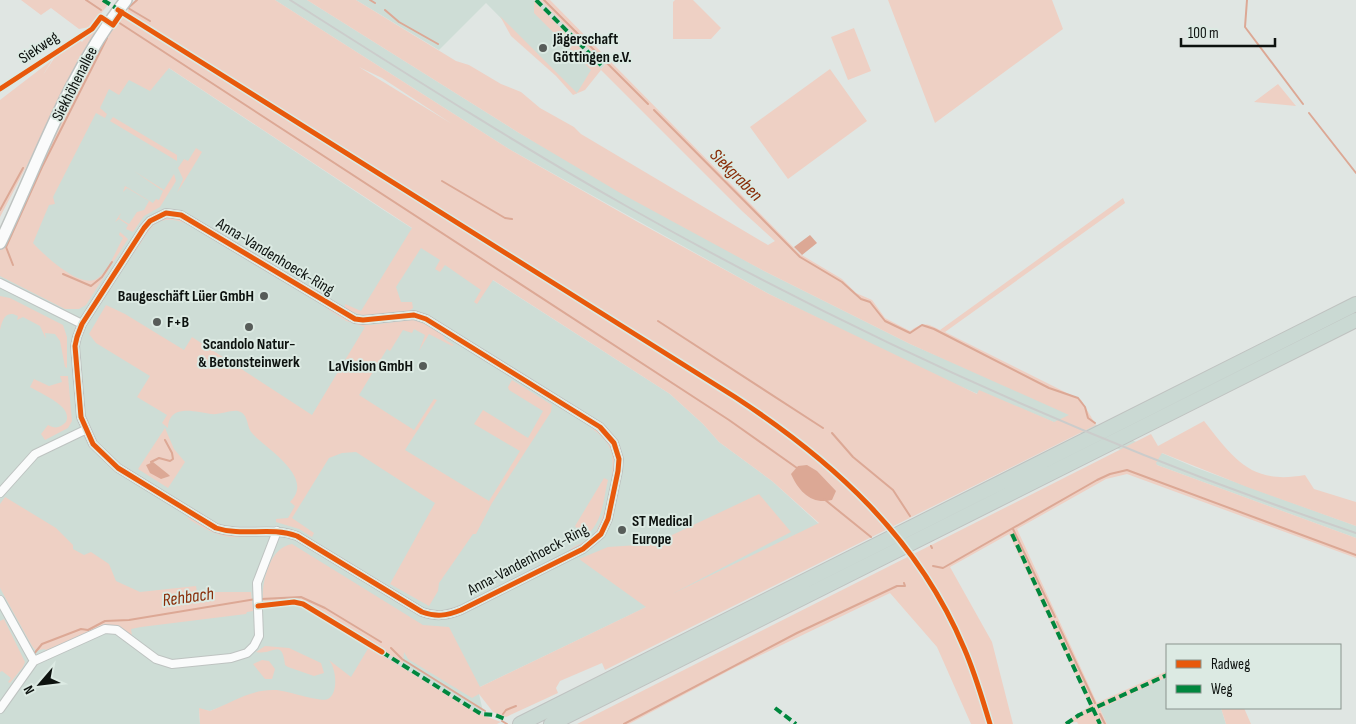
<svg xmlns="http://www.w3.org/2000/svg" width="1356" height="724" font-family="'Sofia Sans Condensed',sans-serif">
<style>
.built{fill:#ceddd6}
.green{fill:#eed0c4;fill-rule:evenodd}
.water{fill:#dca895}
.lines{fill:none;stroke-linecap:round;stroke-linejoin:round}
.stream{stroke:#dca895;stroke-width:2}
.minor-casing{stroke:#bec3c1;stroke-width:10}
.secondary-casing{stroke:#bec3c1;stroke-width:14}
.motorway-casing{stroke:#bfc2c0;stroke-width:16}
.minor{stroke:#fafbfb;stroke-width:8}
.secondary{stroke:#fafbfb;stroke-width:11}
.motorway{stroke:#cad9d3;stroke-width:14}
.rail{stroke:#cbcccb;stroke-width:2}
.quiet{stroke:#00873e;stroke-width:4;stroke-dasharray:8 4;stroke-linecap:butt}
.cycleway-casing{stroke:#dceae3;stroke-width:8}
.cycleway{stroke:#e8590c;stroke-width:5}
.poi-dot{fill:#575c59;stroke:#dceae3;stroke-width:2}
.labels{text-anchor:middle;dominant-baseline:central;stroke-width:4;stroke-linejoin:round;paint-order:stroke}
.poi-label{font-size:16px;font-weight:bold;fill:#0d120f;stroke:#dceae3;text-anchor:start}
.street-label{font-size:16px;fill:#0d120f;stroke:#dceae3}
.water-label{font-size:18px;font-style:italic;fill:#882c07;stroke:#dceae3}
</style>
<rect width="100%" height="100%" fill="#e0e6e3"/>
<path class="built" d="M275,0H307L519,133L764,271L910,344L1194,467L1356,526V538L1157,465L979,391L978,394L936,376L769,294L509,149Z
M356,0H540L605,65L576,94L486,3L439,50Z
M131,43L385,211L670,394L703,424L719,442L772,481L819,524L480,687L479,694L484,716L237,701L210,711L199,709L200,724H0V248Z
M1167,677V708H1221L1226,724H1107L1100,709Z"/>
<path class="green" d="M21,0H107V6L90,27L79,29L51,8L41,15Z
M136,0H275L509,149L636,221L769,294L977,394L979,390L1054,422L1069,415L910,344L764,271L622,194L519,133L307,0H356L456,61L469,65L501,84L521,92L540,108L574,127L581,134L768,245L775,241L742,211L601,70L585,90L573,95L556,76L511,36L500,16L577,93L591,70L534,13V1L601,69L605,65L540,0H550L800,254L842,279L856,293L872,300L885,318L910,331C923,322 927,323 940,330L1123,198L1125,203L945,332L1081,400L1096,425L605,670L602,663L560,681L556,688L558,693L506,717L493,712L479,694L472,698L408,659L404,652L403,663L306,604L293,600L263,605C261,585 268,548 292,544L423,625L449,627L480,687L646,607L579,559L608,547L653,544L759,494L791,532L672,594L819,523L772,481L719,442L703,424L670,394L493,280L477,304L474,302L481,290L445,265L440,272L435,269L440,260L421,248L396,287L401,302H412L413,308L409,311L364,316L345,309V304L361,311L412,228L169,68L150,91L129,80L119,95L109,89L100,108L107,114L105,118L96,113L53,197L55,204L49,205L33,243C44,255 82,291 98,278C109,270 116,250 123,238L119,235L120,232L128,239L86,305L79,309H65L0,276V248L42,154L108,29L112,31ZM359,67L382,78L452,124Z
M675,0H693L721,28L711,39H673V2Z
M888,0H1052L1063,29L935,123Z
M101,19L103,20L0,217V100L52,60L43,75L55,57L79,39L82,42Z
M854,28L871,71L848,80L831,37Z
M830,69L867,121L788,179L750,127Z
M1278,84L1296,106L1254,102Z
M113,117L177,155V161L110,121Z
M196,148L202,152L177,193L183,179L178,168L184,159L188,161Z
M134,171L164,190L174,174L176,181L160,207L144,216L133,232L126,229L128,225L119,219L115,222L121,213L119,218L129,224L137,212L144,210L149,201L127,188L123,192L125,186L153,203L156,199L159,200L163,191Z
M172,217L182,219L226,244L228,248C209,237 172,206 152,227C145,235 140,245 134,253L133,251C144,235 152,219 172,217Z
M0,296L10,298L63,325L67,337V368L65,367L60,341L55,334L45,333L46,339L40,326L23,317L17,320L18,316C5,309 2,321 0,330Z
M106,305L125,314L184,350L192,337L312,415L365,327L346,321L326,308H329L360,324L370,325L412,320L422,322L443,333L444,339L454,345L452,346L429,334L419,351L425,335L414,329L412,333L403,330L390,351L387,349L359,395L414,430L434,399L437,400L405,450L489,501L520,451L474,424L483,410L528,438L543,411L509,390L508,387L512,380L552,405L551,412L492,503L476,534H473L439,583L438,591L429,606L390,584L435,503L356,452L342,453L329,458L292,518L314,533L312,537L299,529L276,522V519L288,518L295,506L290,502C316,477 265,448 252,433C246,426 249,414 238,411C230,410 220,415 211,414C196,412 169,403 168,428L162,423L167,415L137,397L150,376L96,343L89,334Z
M60,376H68L72,421L68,428L45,440L41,434L48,425C55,429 60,428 66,422C73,406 43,395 30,387L34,379L49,386L62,382Z
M1204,421C1234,459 1251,485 1305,475L1314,489L1356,502V526L1247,487L1162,453L1156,463L1157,465L1356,538V558L1127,474L1106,479L1017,529L1097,703L1167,671V677L1100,709L1107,724H1078L1077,722L1063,724L1090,706L1009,534L950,567L992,642L1013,724H971L937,647L890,593L734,668L629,724H577L1151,434L1158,446Z
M165,428L174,449L185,462L168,488L138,469Z
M591,428C596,428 599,432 603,436C609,441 614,447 615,455C618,472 607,518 598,532C592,541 579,546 570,552L569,550C576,545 586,542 592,536C605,524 617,467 611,451C607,440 599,434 591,428Z
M604,478L608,480C603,500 603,524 584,537L575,526Z
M5,497L56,528L73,545V549L84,555L91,552L109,564L116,581L140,592L196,586L197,592H251L253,611L247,612L246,614L141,627L131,629L132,636L114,625H108L46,650L44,649L36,651L32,646L0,588V504Z
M191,517L225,535L254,534V536C223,540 213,534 187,518Z
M4,619L25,662L23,667L10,683L8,682L11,678L2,671L0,672V621Z
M265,646L289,648L321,663L324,673L314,676L288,667L285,665C282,637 273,656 256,652Z
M369,647L477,713L501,722L497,724H200L199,708L210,711C231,703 251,689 275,690C286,690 321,703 328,699C339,693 336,668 329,660L351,677Z
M262,660L269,661L275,669L272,679H265L253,664Z
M1221,708H1244L1251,724H1226Z"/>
<path class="water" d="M810,235L817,243L802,255L794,247Z
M153,462L168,474L170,476L161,479L150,473L146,465Z
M807,465L817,471L836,491L832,500C812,505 799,492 791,474L798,466Z"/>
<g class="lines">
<path class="stream" d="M86,0L101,10
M137,0L128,8L150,21
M370,0L375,3
M544,0L648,104
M1247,0L1245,27L1303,104
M385,10L399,22L438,44
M118,22L729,420L797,468
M654,110L800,257L842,282L861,299L870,302L885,321L910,333L922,325L934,329L1049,388L1078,398L1085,407L1088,418L1095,423
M1309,113L1356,173
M442,181L505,218L512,219
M0,210L23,168
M13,265L6,247L42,167L107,38
M63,274L91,286L102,277L112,262
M658,321L823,428
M832,433L853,457L893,490L910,516
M151,462L159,458L170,461L173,459L172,453L165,440
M824,499L871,537
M1013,529L1055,617
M931,546L932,548
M933,566L943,568L1097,480L1110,474L1127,470L1356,555
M261,599L301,597L325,608L381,642
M1057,622L1095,703
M391,648L402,659L485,711
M33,655L42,644L81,629L88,630L105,621L129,620L256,599
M503,714L506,710L516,706
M1100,714L1105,724
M502,721L507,724
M624,724L797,633L897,586H905L904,583"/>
<g class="minor-casing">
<path id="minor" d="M166,213L181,215L355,319L363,320L414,315L426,319L600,427L614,443L619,459L618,471L608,519L601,534L583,549L461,610C446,616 436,617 422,612L297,536C270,526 243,537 216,528L118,468L93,444L81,417L75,346L77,337L82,324L144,228L150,221Z
M0,283L82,324
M0,493L35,454L85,430
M0,600L34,661
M0,709L34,661L105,629L117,630L156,659L172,664L231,658L247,653L254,646L259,636L257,583L277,531"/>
</g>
<g class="secondary-casing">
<path id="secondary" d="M0,243C39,161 69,72 126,0"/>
</g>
<g class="motorway-casing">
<path id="motorway" d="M520,724L1356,304
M551,724L1356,320"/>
</g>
<use href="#minor" class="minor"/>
<use href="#secondary" class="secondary"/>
<use href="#motorway" class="motorway"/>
<path class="rail" d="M290,0C402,71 513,142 628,207C860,338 1104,448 1356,533"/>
<path class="quiet" d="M103,0L121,11
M536,0L602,66
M1012,534L1100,724
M382,652L481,714L495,715L505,719
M775,708L796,724
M1066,724L1079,715L1167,675"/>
<g class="cycleway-casing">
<path id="cycleway" d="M118,10L735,397C833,461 918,538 964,648C975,673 982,698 990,724
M0,89L92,29L101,17L113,25L122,12
M166,213L181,215L355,319L363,320L414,315L426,319L600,427L614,443L619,459L618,471L608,519L601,534L583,549L461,610C446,616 436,617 422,612L297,536C270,526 243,537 216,528L118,468L93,444L81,417L75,346L77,337L82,324L144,228L150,221Z
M258,606L294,602L303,604L382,652"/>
</g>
<use href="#cycleway" class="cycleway"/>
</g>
<g class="poi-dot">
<circle cx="543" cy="48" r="5"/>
<circle cx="264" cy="296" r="5"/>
<circle cx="157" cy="322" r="5"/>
<circle cx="249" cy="327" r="5"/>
<circle cx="423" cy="366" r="5"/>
<circle cx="622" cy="530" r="5"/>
</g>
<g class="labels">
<g class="poi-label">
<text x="553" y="39">Jägerschaft<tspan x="553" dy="18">Göttingen e.V.</tspan></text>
<text x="254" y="296" text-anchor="end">Baugeschäft Lüer GmbH</text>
<text x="167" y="322">F+B</text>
<text x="249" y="344" text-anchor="middle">Scandolo Natur-<tspan x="249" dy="18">&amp; Betonsteinwerk</tspan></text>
<text x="413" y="366" text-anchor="end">LaVision GmbH</text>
<text x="632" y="521">ST Medical<tspan x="632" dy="18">Europe</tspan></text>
</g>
<g class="street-label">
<text transform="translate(39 48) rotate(-34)">Siekweg</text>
<text transform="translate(75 84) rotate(-63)">Siekhöhenallee</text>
<text transform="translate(275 257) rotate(31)">Anna-Vandenhoeck-Ring</text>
<text transform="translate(528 560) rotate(-28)">Anna-Vandenhoeck-Ring</text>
</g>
<g class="water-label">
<text transform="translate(736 175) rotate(45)">Siekgraben</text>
<text transform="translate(188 597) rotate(-8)">Rehbach</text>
</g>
</g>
<rect x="1166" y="644" width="175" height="65" fill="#dceae3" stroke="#89948e"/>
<rect x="1176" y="660" width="25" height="8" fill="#e8590c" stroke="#89948e"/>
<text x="1211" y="669" font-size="15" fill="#0d120f">Radweg</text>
<rect x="1176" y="685" width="25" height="8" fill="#00873e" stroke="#89948e"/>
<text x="1211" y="694" font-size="15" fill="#0d120f">Weg</text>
<g transform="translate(40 684) rotate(242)" stroke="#dceae3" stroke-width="4" paint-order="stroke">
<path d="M0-4L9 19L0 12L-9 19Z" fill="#0d120f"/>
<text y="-8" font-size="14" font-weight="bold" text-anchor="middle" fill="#0d120f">N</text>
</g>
<path d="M1181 38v8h94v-8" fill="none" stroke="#0d120f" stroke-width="2.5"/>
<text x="1188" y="38" font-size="15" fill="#0d120f" stroke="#dceae3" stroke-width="4" paint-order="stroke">100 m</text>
</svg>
